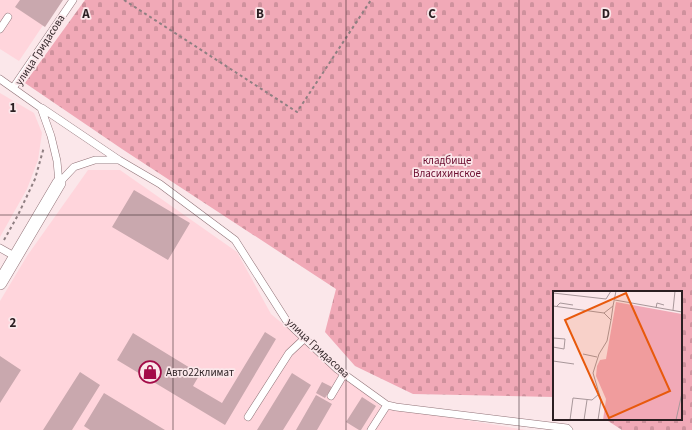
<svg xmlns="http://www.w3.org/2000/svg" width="692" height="430" font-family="'Source Sans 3',sans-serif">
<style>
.built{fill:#ffd5dc}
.cemetery{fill:url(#cemetery-stones)}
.building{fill:#c9a8ae}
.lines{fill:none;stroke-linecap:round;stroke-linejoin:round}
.service-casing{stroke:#917378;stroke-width:8}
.minor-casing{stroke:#917378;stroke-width:14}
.path{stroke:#8f7f82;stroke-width:2;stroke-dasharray:3 3;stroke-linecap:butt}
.service{stroke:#fff;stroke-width:7}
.minor{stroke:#fff;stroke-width:13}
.grid{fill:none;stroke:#2b1f22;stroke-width:1;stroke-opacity:0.55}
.labels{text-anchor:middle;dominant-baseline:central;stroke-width:3.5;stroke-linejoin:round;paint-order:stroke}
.street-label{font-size:11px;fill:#2b1f22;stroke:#fbe7ea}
.park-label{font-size:11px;fill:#6a0d2f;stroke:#fbe7ea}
.poi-label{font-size:11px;fill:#2b1f22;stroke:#fbe7ea;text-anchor:start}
.inset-road{fill:none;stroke:#a8979a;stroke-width:1}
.view{fill:#e8590c;fill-opacity:0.15;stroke:#e8590c;stroke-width:2}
.inset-edge{fill:none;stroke:#2b1f22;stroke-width:2}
.grid-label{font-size:13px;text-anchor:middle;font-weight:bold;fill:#2b1f22;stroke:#fbe7ea;stroke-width:3.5;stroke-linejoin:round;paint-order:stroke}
</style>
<defs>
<pattern id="cemetery-stones" width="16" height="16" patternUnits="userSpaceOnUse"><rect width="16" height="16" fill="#f1a9b7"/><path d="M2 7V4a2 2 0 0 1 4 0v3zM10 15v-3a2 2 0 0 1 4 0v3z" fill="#cf919d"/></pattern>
</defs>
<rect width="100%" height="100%" fill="#fbe7ea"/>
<path class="built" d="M0,0H60L19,61L0,49Z
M0,93L34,113L42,133L38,160L27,189L0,237Z
M88,170H120L237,252L271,314L380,406L526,430H0V301L27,256Z"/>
<path class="cemetery" d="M85,0H692V430H622L605,419H681V292H554V397L413,394L355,366L325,332L336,289L122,149L25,83Z"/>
<path class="building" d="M20,0H63L45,27L15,7Z
M134,190L190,223L168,260L112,227Z
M265,332L276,339L225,425L117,360L133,333L200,374L193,386L222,403Z
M0,356L21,370L0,403Z
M80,372L100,385L72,430H43Z
M292,373L311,385L283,430H257Z
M322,382L332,387L325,398L316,393Z
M104,393L165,430H90L84,426Z
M316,395L332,404L317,430H296Z
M362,397L376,406L361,430H359L346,422Z"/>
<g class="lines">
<g class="service-casing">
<path id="service" d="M0,29L8,17
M0,79L41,108L51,136L57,161L59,183
M13,88L73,0
M42,108L119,160
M59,183L74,167L95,160H119L160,184L235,240L288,323L337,369L387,405L396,407L567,428L569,430
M0,248L16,257
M331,396L344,374
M248,417L289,353L305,338
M371,430L387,405"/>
</g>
<g class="minor-casing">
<path id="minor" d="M0,283L59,183"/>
</g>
<path class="path" d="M124,0L297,112L371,0
M4,240L18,215L35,179L44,147"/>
<use href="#service" class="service"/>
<use href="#minor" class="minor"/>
</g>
<path class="grid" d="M173,0V430M346,0V430M519,0V430M0,215H692"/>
<defs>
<g id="shop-ring" transform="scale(1.15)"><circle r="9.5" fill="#fbe7ea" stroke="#a30b48" stroke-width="1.5"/><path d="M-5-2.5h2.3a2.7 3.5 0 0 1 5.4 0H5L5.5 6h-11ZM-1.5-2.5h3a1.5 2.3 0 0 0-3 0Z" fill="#a30b48"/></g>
</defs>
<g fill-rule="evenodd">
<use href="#shop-ring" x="150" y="372"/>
</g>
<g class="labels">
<g class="street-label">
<text transform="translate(40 50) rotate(-57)">улица Гридасова</text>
<text transform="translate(318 348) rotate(43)">улица Гридасова</text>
</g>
<g class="park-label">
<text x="447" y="160">кладбище<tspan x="447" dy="13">Власихинское</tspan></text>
</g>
<g class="poi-label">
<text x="166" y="372">Авто22климат</text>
</g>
</g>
<g transform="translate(553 291)">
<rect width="129" height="129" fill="#fbe7ea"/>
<path d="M63,11L129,23V129H50L53,108L43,85L44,75L47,69L53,68Z" fill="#f1a9b7"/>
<path class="inset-road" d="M0,2L53,8L58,0M62,9L129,21M0,15L51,22L58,29L54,50L46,63L40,82L48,109L45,129M3,16L7,12L20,14M103,17L104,12L111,14M120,19L122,0M51,22L60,15L63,0M58,29L60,15M0,47L12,48L11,58L0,56M30,63L44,66M0,70L21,73M17,129L20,107L39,109L46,103M31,129L34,109M123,129L129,102"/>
<path class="view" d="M73,2L117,100L56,127L12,29Z"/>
<rect width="129" height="129" class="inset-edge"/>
</g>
<g class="grid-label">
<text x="86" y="18">A</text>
<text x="260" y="18">B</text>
<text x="432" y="18">C</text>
<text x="606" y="18">D</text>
<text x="13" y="112">1</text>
<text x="13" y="327">2</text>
</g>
</svg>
